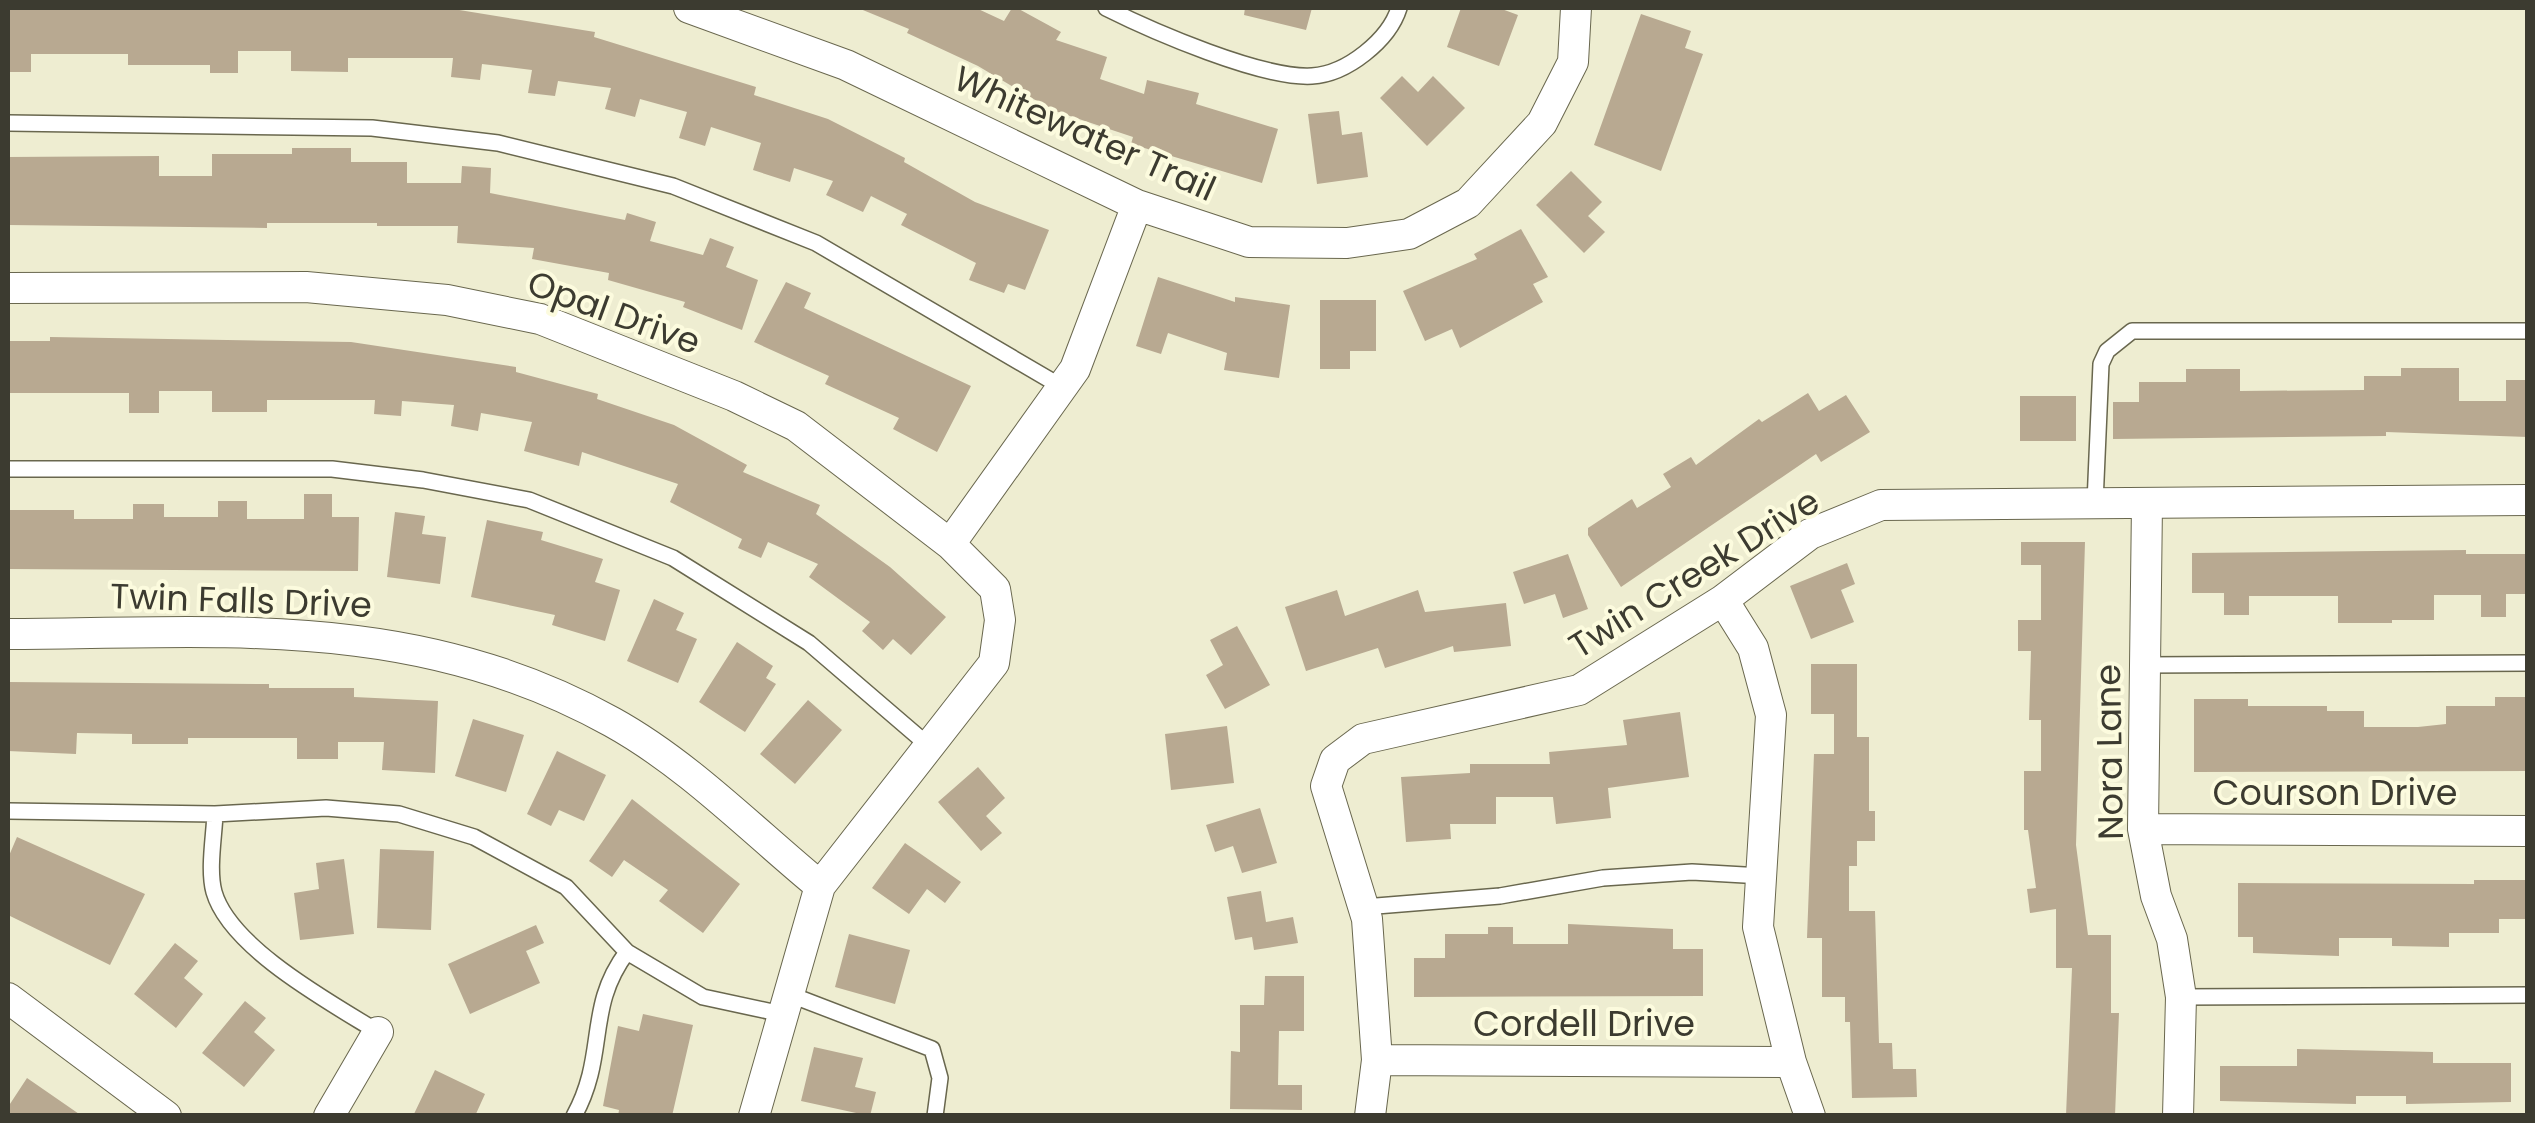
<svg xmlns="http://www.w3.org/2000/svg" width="2535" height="1123" font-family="Poppins,sans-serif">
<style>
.building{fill:#b8a991}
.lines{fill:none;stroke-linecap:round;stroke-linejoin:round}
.lane-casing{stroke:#69674e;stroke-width:18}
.street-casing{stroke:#69674e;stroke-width:32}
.lane{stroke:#fff;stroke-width:15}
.street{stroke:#fff;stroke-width:30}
.labels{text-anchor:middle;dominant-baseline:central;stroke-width:8;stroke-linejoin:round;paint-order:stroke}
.street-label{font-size:35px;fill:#3c3b30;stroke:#fcfbde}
</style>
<rect width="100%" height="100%" fill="#eeedd1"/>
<path class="building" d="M8,8H447L595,32L594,37L756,87L754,95L828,119L905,158L904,162L975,202L1049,230L1025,290L1008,284L1004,293L969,280L976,263L901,225L907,214L871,196L863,212L826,195L833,181L794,168L790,182L753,170L761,143L711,127L705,146L679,138L687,112L640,99L635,117L605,109L611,88L558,81L555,96L528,93L532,70L482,64L480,80L451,77L453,58H348V72L291,71V51H238V73H210V65H128V54H31V72H8Z
M858,8H976L1004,21L1012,8H1017L1061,32L1056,40L1107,57L1100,79L1144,94L1147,80L1199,93L1196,104L1278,129L1262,183L1131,144L1133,137L1052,110L978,66L907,33L909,29Z
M1245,8H1312L1306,30L1244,15Z
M1461,8H1499L1518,15L1499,66L1447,47Z
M1641,14L1691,31L1685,48L1703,54L1661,171L1594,145Z
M1402,76L1418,92L1433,76L1465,108L1427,146L1380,98Z
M1339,111L1342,135L1362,132L1368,177L1317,184L1308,114Z
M292,148H351V162H407V183H461L462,166L491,168L490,193L625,220L627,213L656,222L650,241L703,255L710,238L734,247L726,267L758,280L742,330L683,307L685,302L608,280L609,273L532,259L534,248L457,243L458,226H377V223H267V228L8,225V157L159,156V176H212V154H292Z
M1571,171L1602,202L1588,216L1605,232L1584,253L1536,205Z
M1521,229L1548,277L1533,284L1543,302L1460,348L1452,329L1425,341L1403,291L1477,259L1474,254Z
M1158,277L1235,302V297L1290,305L1279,378L1224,370L1227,353L1168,333L1161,354L1136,346Z
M786,282L811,293L804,308L971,386L937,452L893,429L899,418L825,384L829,376L754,342Z
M1320,300H1376V351H1350V369H1320Z
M50,337L351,342L516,367V372L598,394L597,399L674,425L747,465L743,472L820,505L816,514L890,567L946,617L911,655L893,639L883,650L862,631L870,622L809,577L818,564L768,542L761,558L738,548L742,539L670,502L678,484L582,452L579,466L524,451L532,422L481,413L478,431L451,426L454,405L402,401L401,416L374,414L375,400H267V412H212V391H159V413H129V393H8V341H50Z
M2401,368H2459V401H2506V380H2528V437L2386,432V436L2113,439V402H2139V382H2186V369H2240V391L2364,390V376H2401Z
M1808,393L1819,411L1846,395L1870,432L1821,462L1816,454L1621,587L1588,535V528L1632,499L1637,508L1671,487L1663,474L1691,457L1696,465L1759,419L1762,422Z
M2020,396H2076V441H2020Z
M304,494H332V517H359L358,571L8,569V510H74V519H133V504H164V517H218V501H247V519H304Z
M395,512L425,516L422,534L446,537L440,584L387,577Z
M487,520L543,532L541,540L603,559L595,582L620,590L605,641L552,625L555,615L471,597Z
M2021,542H2085L2076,845L2088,935H2111V1013H2119L2115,1116H2066L2072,968H2056V909L2030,913L2027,889L2036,888L2028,830H2024V771H2041V720H2029L2031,651H2018V620H2041V565H2021Z
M2466,550V554H2528V594H2506V617H2481V595H2434V620H2392V623H2338V596H2249V615H2224V593H2192V553Z
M1568,554L1588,609L1563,618L1555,594L1524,604L1513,572Z
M1847,563L1855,584L1841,590L1854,622L1811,639L1790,586Z
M1337,590L1345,616L1418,590L1425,612L1506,603L1511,646L1454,652L1453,646L1385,668L1378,648L1306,671L1285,607Z
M654,599L684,613L676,630L697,639L678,683L627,661Z
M1237,626L1270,685L1225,709L1206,675L1223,665L1210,640Z
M737,642L773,666L766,678L776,684L745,732L699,702Z
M1811,664H1857V737H1869V811H1875V841H1857V866H1849V911H1875L1879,1043H1892L1893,1069H1916L1917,1097L1852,1098L1850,1022H1845V997H1822V938H1807L1814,754H1834V714H1811Z
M8,682L269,684V688H354V697L438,701L435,773L382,770L384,742H338V759H297V738H188V744H132V734L77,733L76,754L8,751Z
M2495,697H2528V771L2194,772V699H2248V706H2327V711H2364V727H2418L2446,724V706H2495Z
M808,700L842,730L795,784L760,754Z
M1680,712L1689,777L1608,788L1611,818L1556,824L1553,797H1496V824H1450L1451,839L1406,842L1401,777L1470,773V764H1550L1549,752L1627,745L1623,720Z
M473,719L524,735L506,792L455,776Z
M1227,726L1234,783L1171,790L1165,734Z
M557,751L606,775L584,821L559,810L551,826L527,814Z
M978,767L1005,798L986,816L1002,833L981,851L938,802Z
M632,799L740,884L703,933L659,901L668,890L624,860L612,877L589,861Z
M1260,808L1277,863L1242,873L1233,846L1215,852L1206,825Z
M17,837L145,894L110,965L8,915V858Z
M905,843L961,882L945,903L927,889L909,914L872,888Z
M380,849L434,851L431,930L377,928Z
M344,859L354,934L300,940L294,893L319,889L316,863Z
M2474,880H2527V919H2499V933H2449V947L2392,946V938H2339V956L2253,953V937H2238V883L2474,884Z
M1261,891L1266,922L1293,917L1298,943L1254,950L1252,937L1235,940L1227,897Z
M1568,924L1673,929V949H1703V996L1414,997V958H1445V934H1488V927H1513V944H1568Z
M536,925L544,943L526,951L540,983L470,1014L448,964Z
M849,934L910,950L895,1004L835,987Z
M175,943L198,961L184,978L203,994L176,1028L134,994Z
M1265,976H1304V1031H1279L1278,1085H1302V1110L1230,1109L1231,1051L1240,1052V1005H1264Z
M245,1001L266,1018L254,1032L275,1050L244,1087L202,1053Z
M643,1014L693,1025L672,1116H618L619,1110L603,1106L618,1026L639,1031Z
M814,1047L863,1058L855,1087L876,1092L870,1116L801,1101Z
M2297,1049L2433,1052V1063H2511V1102L2406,1104V1096H2356V1104L2220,1101V1066H2297Z
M435,1070L485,1094L475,1116H413Z
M27,1078L82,1116H8V1107Z"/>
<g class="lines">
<g class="lane-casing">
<path id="lane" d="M1106,8C1152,31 1262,79 1312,76C1347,74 1389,40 1399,8
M8,123L372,128L498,143L673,186L816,243L1062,387
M8,469H332L423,480L529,500L673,558L809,643L929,746
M2095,503L2101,364L2107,351L2132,331H2528
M2145,665L2528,663
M8,811L215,814L326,808L399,814L474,837L566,887L627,952L703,997L782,1014
M215,814C214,837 208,870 214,892C230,948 331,1003 378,1032
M1364,907L1500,896L1603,878L1692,872L1762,876
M786,993L932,1049L940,1078L935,1116
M2181,997L2528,995
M574,1116C608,1054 585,1008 627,952"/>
</g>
<g class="street-casing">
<path id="street" d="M689,8L846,65L1137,205L1249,242L1347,243L1409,234L1468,203L1542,123L1573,62L1576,8
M8,288L306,287L447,300L540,319L734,396L796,426L950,544L995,589L1000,620L994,663L820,886L754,1116
M2147,503L2143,829L2156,896L2172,939L2181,997L2178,1116
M950,544L1075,369L1137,205
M1723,600L1753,648L1771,715L1758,927L1791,1062L1810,1116
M8,634C222,633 417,613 612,722C688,764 753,831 820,886
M2143,829L2528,831
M8,998L166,1116
M1377,1060L1791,1062
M329,1116L378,1032
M1370,1116L1377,1060L1367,919L1326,786L1335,760L1363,739L1579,690L1723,600L1810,534L1881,505L2528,500"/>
</g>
<use href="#lane" class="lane"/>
<use href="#street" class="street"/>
</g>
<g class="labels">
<g class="street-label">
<text transform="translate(1085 133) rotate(24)">Whitewater Trail</text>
<text transform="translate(614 312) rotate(20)">Opal Drive</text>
<text transform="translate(1694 573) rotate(-32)">Twin Creek Drive</text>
<text transform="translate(241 600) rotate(2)">Twin Falls Drive</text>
<text transform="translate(2109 752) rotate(-91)">Nora Lane</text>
<text x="2335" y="792">Courson Drive</text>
<text x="1584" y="1023">Cordell Drive</text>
</g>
</g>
<rect width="2535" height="1123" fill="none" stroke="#3c3b30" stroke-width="20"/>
</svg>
